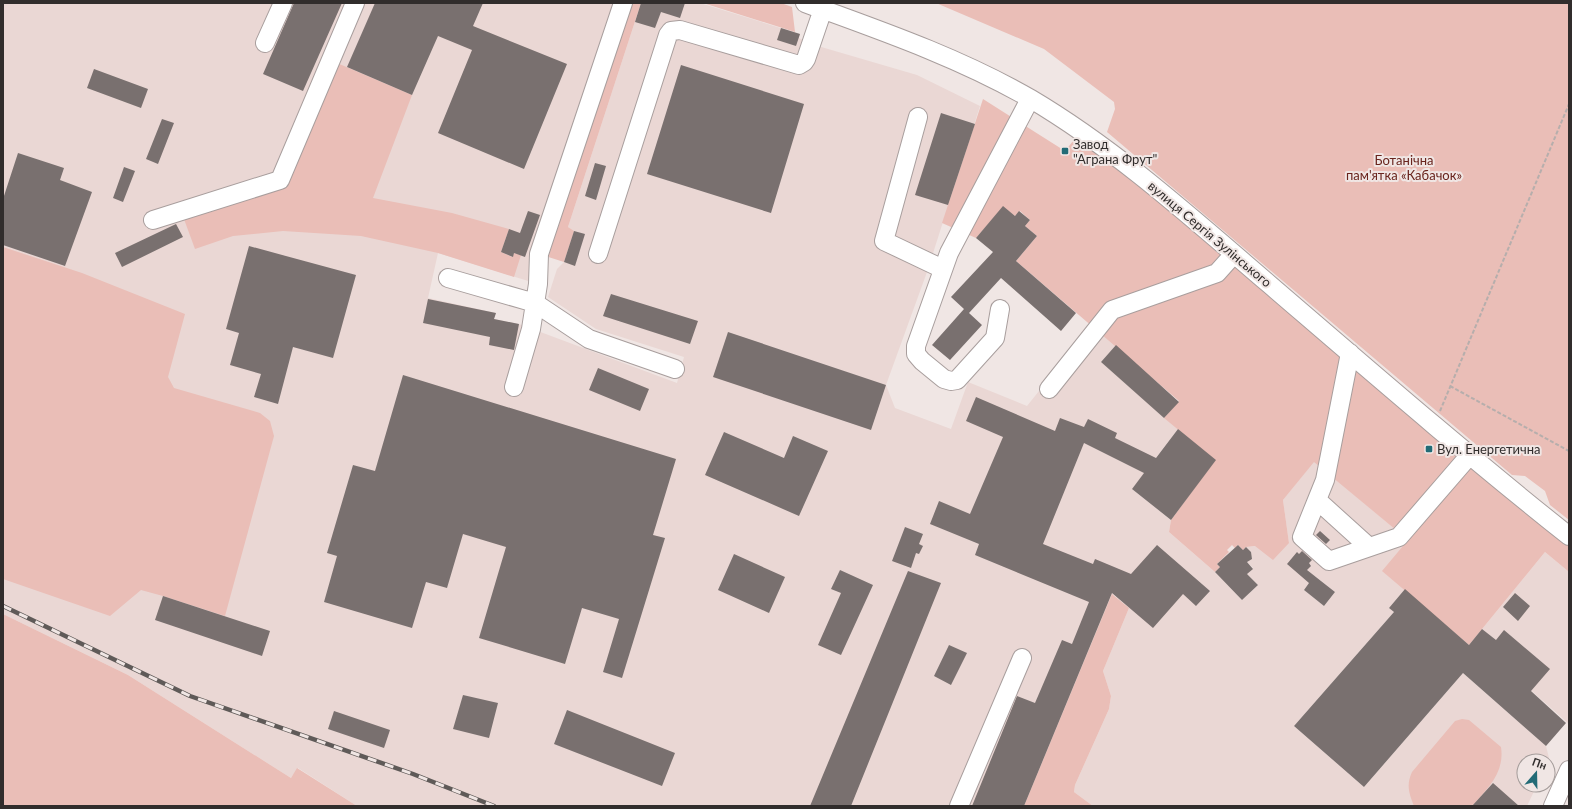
<svg xmlns="http://www.w3.org/2000/svg" width="1572" height="809" font-family="Lato,sans-serif">
<style>
.built{fill:#ead7d4;fill-rule:evenodd}
.green{fill:#eabeb7}
.building{fill:#79706f}
.lines{fill:none;stroke-linecap:round;stroke-linejoin:round}
.minor-casing{stroke:#a89e9d;stroke-width:20}
.path{stroke:#b6aeac;stroke-width:2;stroke-dasharray:4 2;stroke-linecap:butt}
.minor{stroke:#fff;stroke-width:18}
.rail-casing{stroke:#5f5a58;stroke-width:4.5}
.rail{stroke:#f0e6e4;stroke-width:3;stroke-dasharray:9;stroke-linecap:butt}
.poi-dot{fill:#226b76;stroke:#f0e6e4;stroke-width:1.5}
.labels{text-anchor:middle;dominant-baseline:central;stroke-width:4;stroke-linejoin:round;paint-order:stroke}
.poi-label{font-size:13px;fill:#312d2c;stroke:#f0e6e4;text-anchor:start}
.park-label{font-size:13px;fill:#69241d;stroke:#f0e6e4}
.street-label{font-size:13px;fill:#312d2c;stroke:#f0e6e4}
</style>
<rect width="100%" height="100%" fill="#f0e6e4"/>
<path class="built" d="M3,3H623L538,284L438,253L428,298L496,313L494,319L519,324L677,383L684,357L596,329L548,297L557,269L564,262L573,231L568,227L641,3H700L800,34L799,38L811,44L917,75L980,106L927,272L886,385L895,408L951,429L968,382L1027,406L1091,326L1116,345L1101,362L1178,429L1132,489L1171,520L1169,532L1215,572L1242,600L1258,585L1247,574L1253,568L1247,562L1252,558L1246,547L1289,543L1283,500L1314,461L1408,540L1405,589L1389,608L1394,612L1294,726L1364,787L1463,673L1546,746L1549,758L1548,761H1524V785H1537L1527,806H1093L1074,792L1075,785L1109,709L1111,696L1103,671L1129,608L1113,594L1024,806H357L298,768L291,778L128,675L3,614ZM1315,576L1335,592L1324,606L1304,590Z
M1545,552L1569,572V724L1482,647L1469,645Z"/>
<path class="green" d="M623,3H641L568,227L574,231L564,262L539,254Z
M703,3H781L792,7L795,32Z
M936,3H1569V520L1550,505L1545,491L1525,476L1512,475L1107,132L1115,109L1114,102L1044,49Z
M330,60L412,95L373,198L452,213L509,229L501,252L512,257L514,253L521,255L514,277L438,253L361,236L283,231L233,236L195,249L181,211L280,180Z
M983,99L1065,151L1081,131L1569,536V572L1545,552L1469,645L1382,571L1408,540L1314,462L1283,500L1289,543L1273,560L1255,546L1246,547L1243,550L1238,545L1235,548L1232,545L1227,550L1229,552L1217,564L1220,567L1215,572L1169,532L1171,520L1215,460L1164,418L1179,401L1016,261L1037,236L1025,226L1030,220L1020,211L1015,216L1003,207L976,238L942,223Z
M3,247L82,273L185,314L168,377L174,388L260,413L270,421L274,436L225,616L163,596L141,590L110,616L3,579Z
M1112,594L1129,608L1103,671L1111,696L1109,709L1075,785L1074,792L1093,806H1024Z
M3,614L128,675L291,778L297,768L357,806H3Z
M1462,719L1469,720L1501,747C1505,773 1487,789 1472,806H1414C1409,793 1406,785 1412,772L1455,721Z"/>
<path class="building" d="M294,3H342L303,91L263,74Z
M375,3H483L473,26L567,64L524,169L438,133L472,50L438,36L412,95L347,67Z
M641,3H685L680,18L661,12L655,28L635,22Z
M781,28L800,34L796,46L777,40Z
M681,65L804,104L771,213L647,174Z
M94,69L148,89L141,108L87,88Z
M941,113L975,124L948,205L915,195Z
M162,119L174,123L158,164L146,159Z
M18,153L64,168L60,180L92,192L65,266L3,245V199Z
M595,163L606,166L596,200L585,196Z
M124,167L135,171L123,202L113,198Z
M1003,206L1015,216L1019,211L1030,220L1025,226L1037,236L1016,261L1076,313L1061,331L1001,278L969,313L982,325L950,360L932,345L964,309L951,297L993,252L976,238Z
M528,211L540,215L525,257L514,253L513,257L501,252L509,229L520,233Z
M176,224L183,237L122,267L115,253Z
M574,231L585,234L575,266L564,262Z
M249,246L356,275L333,358L293,347L278,404L254,397L261,374L230,365L239,333L226,329Z
M611,294L698,321L690,344L603,316Z
M428,299L496,313L494,319L519,324L514,350L489,345L490,337L423,323Z
M728,332L886,385L871,430L713,377Z
M1116,345L1179,402L1164,418L1101,362Z
M598,368L649,389L640,411L589,390Z
M403,375L676,459L653,535L665,538L622,678L603,672L619,619L582,608L565,664L479,638L506,547L463,534L447,588L426,582L412,628L324,602L337,556L327,553L353,465L375,471Z
M976,397L1055,431L1060,418L1084,427L1088,419L1117,433L1115,438L1156,458L1178,429L1216,460L1171,520L1132,489L1144,473L1084,443L1043,544L1093,564L1095,559L1131,574L1157,545L1210,591L1196,606L1183,594L1153,628L1112,593L1024,806H972L1017,696L1035,703L1062,640L1072,644L1089,602L975,555L979,544L930,524L939,501L970,514L1003,437L966,421Z
M724,432L784,458L793,436L828,451L799,516L705,475Z
M905,527L923,534L919,544L923,546L919,554L916,553L911,568L892,561Z
M1320,531L1330,540L1326,544L1316,535Z
M1238,545L1243,550L1246,547L1251,552L1252,559L1247,562L1253,569L1247,574L1258,585L1242,600L1215,572L1220,567L1217,564Z
M1302,551L1312,560L1309,563L1311,566L1307,570L1335,592L1324,606L1304,590L1309,583L1287,564L1297,552L1299,554Z
M734,554L785,577L769,613L718,590Z
M840,570L873,585L841,655L818,645L841,593L831,589Z
M908,571L941,583L851,806H810Z
M1405,589L1469,645L1482,629L1496,640L1504,630L1550,669L1531,691L1566,723L1546,746L1463,673L1364,787L1294,726L1394,612L1389,608Z
M1515,593L1530,606L1518,621L1503,607Z
M163,596L270,631L262,656L155,620Z
M949,645L967,653L951,685L934,676Z
M463,695L498,703L489,738L453,729Z
M567,710L675,753L662,786L554,744Z
M334,711L390,730L384,748L328,729Z
M1493,783L1519,806H1472Z"/>
<g class="lines">
<g class="minor-casing">
<path id="minor" d="M805,3C882,31 960,58 1031,99C1117,150 1193,219 1269,284C1368,369 1467,455 1569,536
M265,43L283,3
M918,117L884,241L943,269
M153,220L280,180L355,3
M598,254L668,35L671,31L680,30L799,65L804,62L806,59L823,9
M448,278L535,303L589,339L675,369
M1000,309L995,338L957,380L951,381L944,379L922,361L916,354V346L949,253L1030,99
M1350,353L1325,480L1302,537L1329,561L1399,537L1469,456
M514,387L531,329L538,284L539,254L623,3
M1049,389L1112,310L1217,273L1234,254
M1317,500L1369,547
M959,806L1022,658
M1553,806L1569,770"/>
</g>
<path class="path" d="M1450,386L1569,451
M1440,411L1569,104"/>
<use href="#minor" class="minor"/>
<g class="rail-casing">
<path id="rail" d="M3,606L190,696L413,774L494,806"/>
</g>
<use href="#rail" class="rail"/>
</g>
<g class="poi-dot">
<rect x="1061" y="147" width="8" height="8" rx="2"/>
<rect x="1425" y="445" width="8" height="8" rx="2"/>
</g>
<g class="labels">
<g class="poi-label">
<text x="1073" y="144">Завод<tspan x="1073" dy="15">"Аграна Фрут"</tspan></text>
<text x="1437" y="449">Вул. Енергетична</text>
</g>
<g class="park-label">
<text x="1404" y="160">Ботанічна<tspan x="1404" dy="15">пам'ятка «Кабачок»</tspan></text>
</g>
<g class="street-label">
<text transform="translate(1210 234) rotate(40)">вулиця Сергія Зулінського</text>
</g>
</g>
<rect width="1572" height="809" fill="none" stroke="#312d2c" stroke-width="8"/>
<g transform="translate(1536 773) rotate(20)"><circle r="19" fill="#f0e6e4" stroke="#a49c9a"/>
<path d="M0-3L7 15L0 10L-7 15Z" fill="#226b76"/>
<text y="-6" font-size="11" font-weight="bold" text-anchor="middle" fill="#312d2c">Пн</text>
</g>
</svg>
